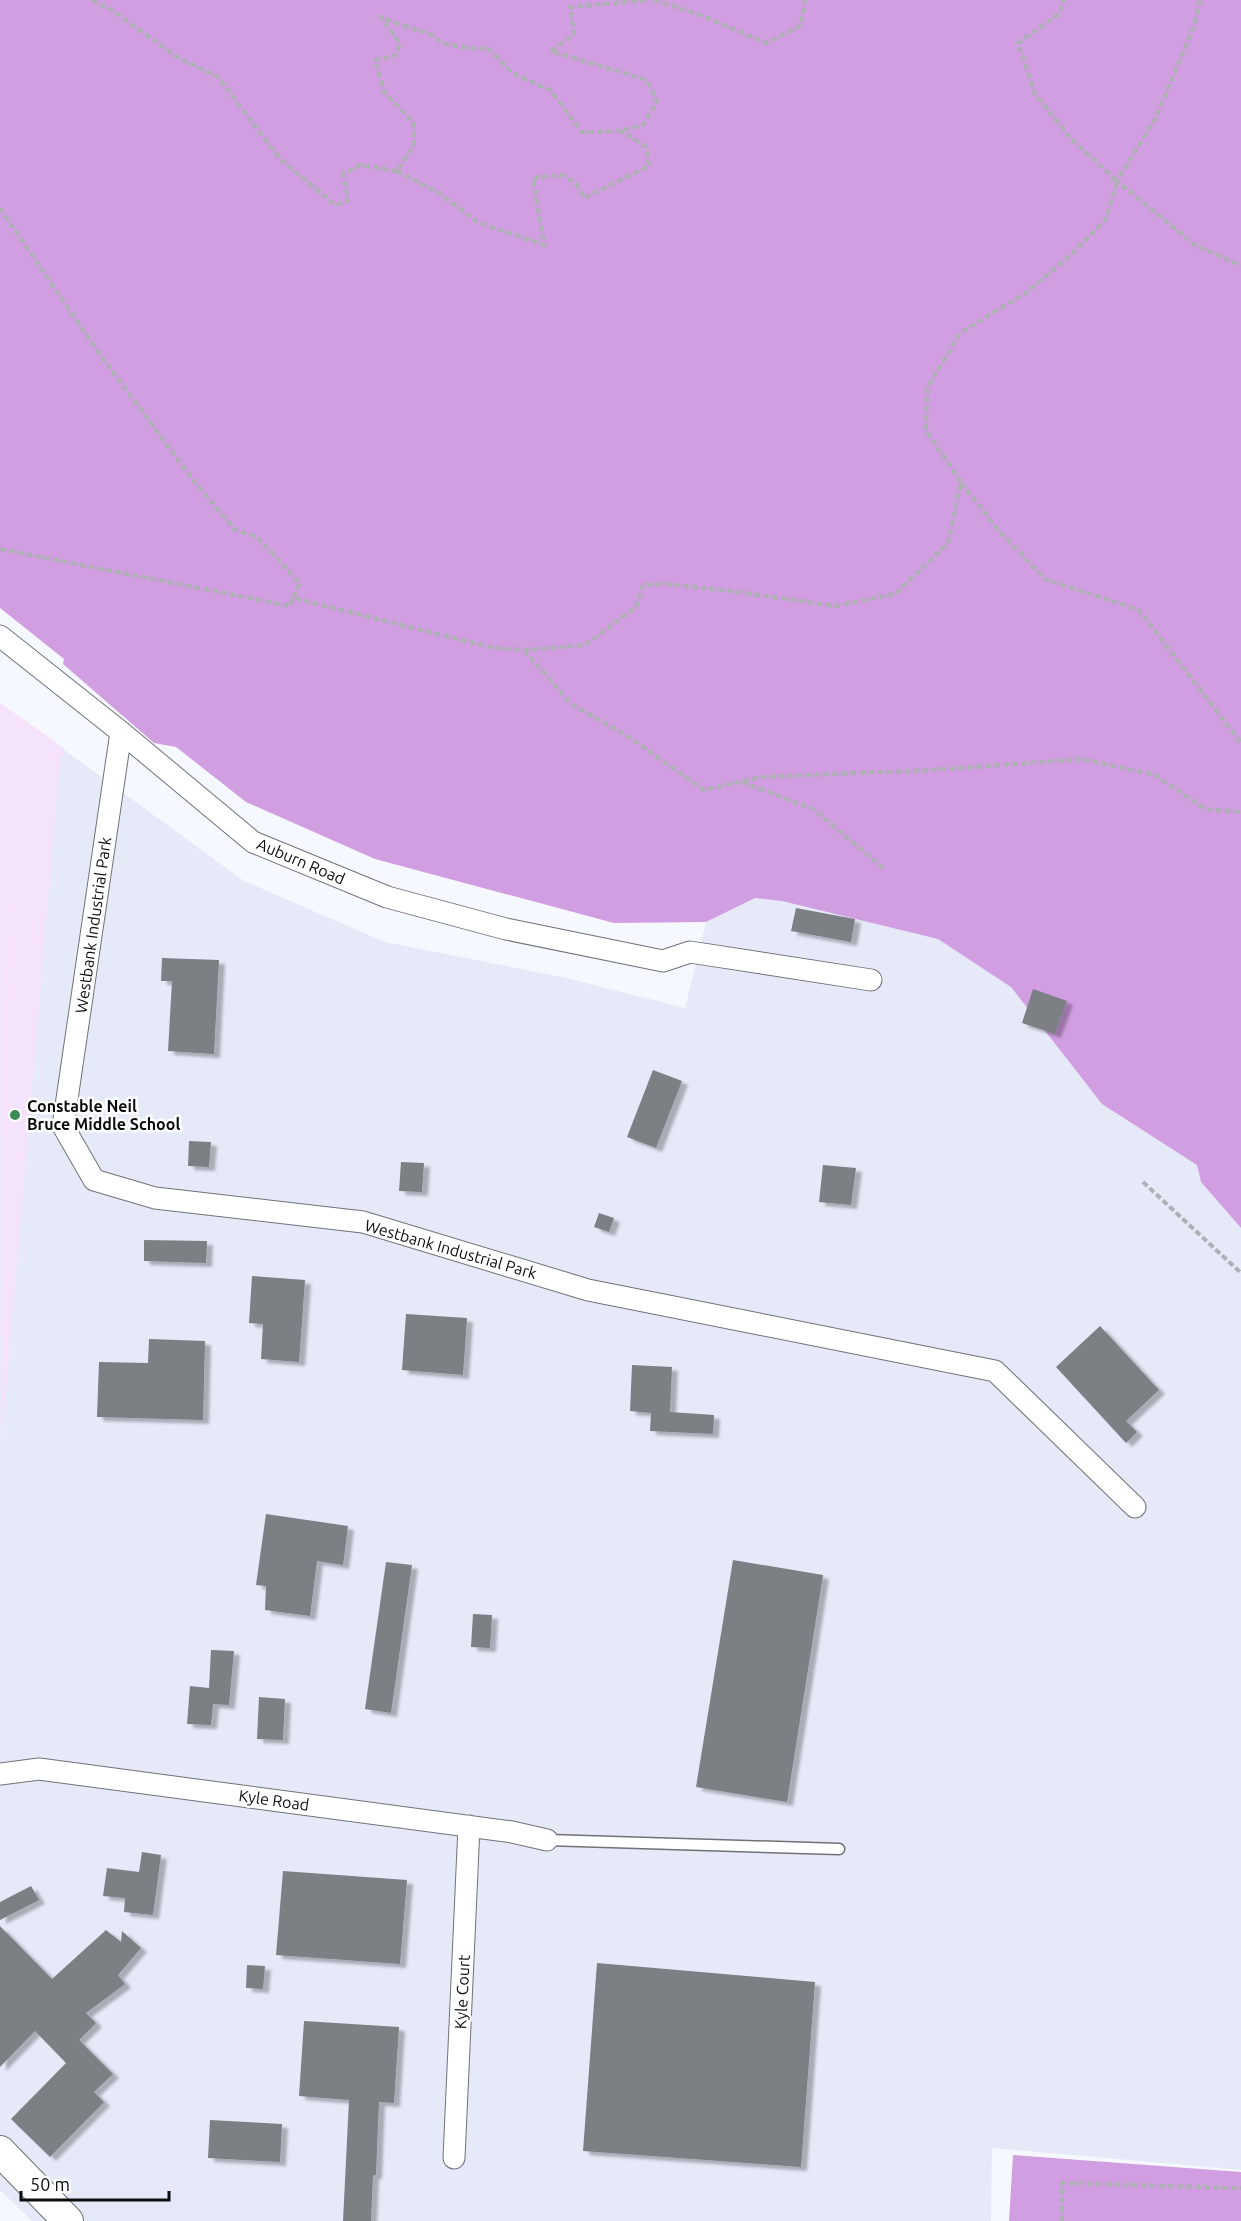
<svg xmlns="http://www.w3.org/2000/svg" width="1241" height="2221" font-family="Ubuntu,sans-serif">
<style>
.built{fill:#e6eaf8}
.green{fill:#f5e2fb}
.forest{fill:#d29ee2}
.building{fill:#7b7f84;filter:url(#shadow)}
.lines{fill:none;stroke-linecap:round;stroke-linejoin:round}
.lane-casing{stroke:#707277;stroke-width:13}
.street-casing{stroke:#707277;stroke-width:23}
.secondary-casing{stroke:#707277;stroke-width:32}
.path{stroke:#aeb0b5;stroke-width:4;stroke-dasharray:6 3;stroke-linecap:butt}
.lane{stroke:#fff;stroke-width:10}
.street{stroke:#fff;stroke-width:21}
.secondary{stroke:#fff;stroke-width:30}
.poi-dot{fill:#3a8959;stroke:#fff;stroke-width:2}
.labels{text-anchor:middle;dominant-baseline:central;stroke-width:5;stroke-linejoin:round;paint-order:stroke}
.street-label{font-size:16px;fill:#0c0d0f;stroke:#fff}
.poi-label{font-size:16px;font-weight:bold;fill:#0c0d0f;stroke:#fff;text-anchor:start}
</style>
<defs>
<filter id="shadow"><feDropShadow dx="6" dy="4" stdDeviation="1.5" flood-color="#0004"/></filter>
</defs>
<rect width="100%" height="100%" fill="#f6f8ff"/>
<path class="built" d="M0,703L244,881L385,942L566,978L685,1008L706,922L816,867L1159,991L1201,1182L1241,1228V2170L992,2148L991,2221H32L0,2190Z"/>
<path class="green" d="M0,703L64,748L58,781L1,1450Z"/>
<path class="forest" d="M0,0H1241V1228L1201,1182L1197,1165L1102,1104L1011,987L938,939L782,901L755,898L706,922L614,923L375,859L246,802L176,747L154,743L63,664L64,659L0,608Z
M1013,2155L1241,2172V2221H1009Z"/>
<path class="building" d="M796,908L855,919L851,942L791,931Z
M162,958L219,960L214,1054L168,1051L172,981H161Z
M1033,989L1067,1001L1055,1034L1022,1023Z
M653,1070L682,1081L656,1148L627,1137Z
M189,1141L211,1142L209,1167L188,1166Z
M401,1162L424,1163L422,1192L399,1191Z
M823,1165L856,1168L851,1205L819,1202Z
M599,1213L614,1218L609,1232L594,1227Z
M144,1240L207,1241L206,1263L144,1261Z
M252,1276L305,1280L299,1362L261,1359L263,1324L249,1323Z
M406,1314L467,1318L463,1375L402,1370Z
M1100,1326L1159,1390L1126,1421L1137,1432L1126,1443L1056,1367Z
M149,1339L205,1341L203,1420L97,1417L99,1362L148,1363Z
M632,1365L672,1367L670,1412L714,1415L713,1434L650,1431L651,1413L630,1411Z
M266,1514L348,1526L343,1565L317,1561L310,1616L265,1610L266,1586L256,1585Z
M733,1560L823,1575L787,1802L696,1787Z
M386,1562L412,1565L391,1713L365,1709Z
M473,1614L492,1615L490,1648L471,1647Z
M211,1650L234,1651L229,1705L213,1704L211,1725L187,1724L190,1686L209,1688Z
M259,1697L285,1699L283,1740L257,1739Z
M142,1852L161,1855L153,1915L124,1912L125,1898L103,1896L107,1868L139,1872Z
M283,1871L407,1880L400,1964L276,1955Z
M31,1886L39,1900L0,1920V1902Z
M0,1926L52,1979L106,1930L121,1942L122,1931L141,1948L118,1975L125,1984L86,2013L96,2023L79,2040L113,2074L94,2092L104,2102L50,2157L11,2119L66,2063L35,2031L0,2067Z
M597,1963L815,1982L801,2167L583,2151Z
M247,1965L265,1966L263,1989L246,1988Z
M304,2021L399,2027L394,2103L379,2102L376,2175H373L371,2221H343L349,2100L299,2096Z
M210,2120L282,2124L280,2162L208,2158Z"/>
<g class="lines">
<g class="lane-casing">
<path id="lane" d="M547,1840L839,1849"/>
</g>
<g class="street-casing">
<path id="street" d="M0,636L121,732L253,842L387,897L506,929L663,961L690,952L871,980
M121,732L63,1126L94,1180L155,1198L363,1222L588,1290L995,1371L1135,1507
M0,1774L39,1769L512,1832L547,1840
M454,2158L469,1826"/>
</g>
<g class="secondary-casing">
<path id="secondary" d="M0,2151L68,2221"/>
</g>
<path class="path" d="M92,0L113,11L177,57L218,77L280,159L335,205L348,201L343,174L360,165L397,171L414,144L413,122L384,92L375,60L395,56L400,44L381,17L413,29L429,33L442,43L467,48L489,49L512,73L550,90L582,132L621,131L644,124L657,101L647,80L551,51L574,34L570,7L649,0
M654,0L698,14L766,43L800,26L805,0
M1200,0L1194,26L1155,119L1117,181L1196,246L1241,265
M397,171L439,193L477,222L544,245L533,178L564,175L576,184L584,198L649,166L646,147L621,131
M0,208L98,352L193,480L235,530L257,537L300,583L293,598
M961,483L1000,532L1045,579L1139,610L1241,743
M0,549L290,606L293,598L494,648L524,650L585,645L636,607L643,585L664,584L724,590L835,606L895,594L948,543L961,482L926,431L927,388L960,333L1027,292L1072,254L1106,219L1117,181L1071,139L1035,94L1018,43L1059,14L1064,0
M524,650L571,704L629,737L704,790L761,777L932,770L1082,759L1155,775L1205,809L1241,812
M742,782L813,809L884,869
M1143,1182L1241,1273
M1062,2221V2183L1241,2188"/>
<use href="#lane" class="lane"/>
<use href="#street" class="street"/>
<use href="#secondary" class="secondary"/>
</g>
<circle class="poi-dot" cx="15" cy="1115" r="6"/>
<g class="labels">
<g class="street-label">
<text transform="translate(301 861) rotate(23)">Auburn Road</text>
<text transform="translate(93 925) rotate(-82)">Westbank Industrial Park</text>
<text transform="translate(451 1249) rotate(16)">Westbank Industrial Park</text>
<text transform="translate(274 1800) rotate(8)">Kyle Road</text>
<text transform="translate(462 1992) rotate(-87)">Kyle Court</text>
</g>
<g class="poi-label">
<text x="27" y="1106">Constable Neil<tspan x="27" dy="18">Bruce Middle School</tspan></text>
</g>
</g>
<path d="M21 2191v9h148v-9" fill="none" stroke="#0c0d0f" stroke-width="3"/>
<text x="30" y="2191" font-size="18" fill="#0c0d0f" stroke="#ffffff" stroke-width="4.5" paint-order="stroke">50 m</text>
</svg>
